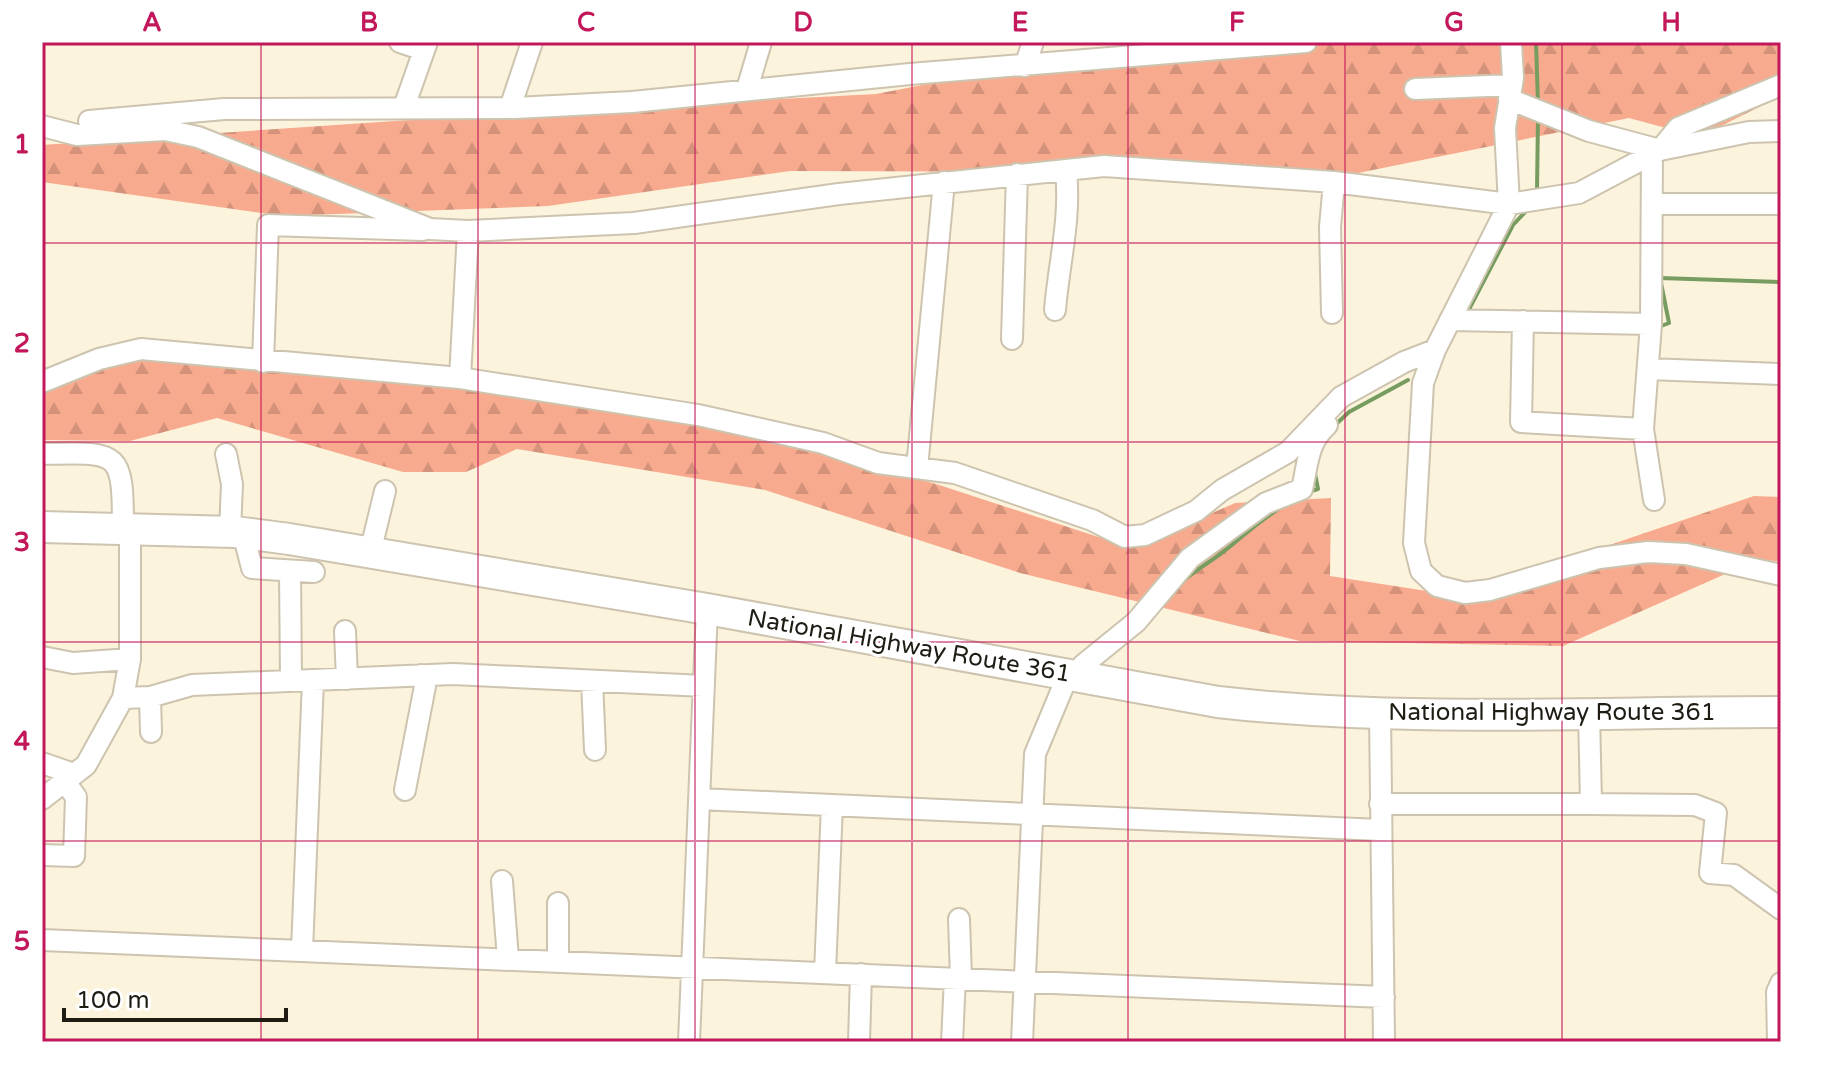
<svg xmlns="http://www.w3.org/2000/svg" width="1823" height="1084" font-family="'Varela Round',sans-serif">
<style>
.forest{fill:url(#forest-firs)}
.lines{fill:none;stroke-linecap:round;stroke-linejoin:round}
.stream{stroke:#769c60;stroke-width:4}
.minor-casing{stroke:#cdc4af;stroke-width:24}
.highway-casing{stroke:#cdc4af;stroke-width:34}
.minor{stroke:#fff;stroke-width:20}
.highway{stroke:#fff;stroke-width:30}
.grid{fill:none;stroke:#c2185b;stroke-width:2;stroke-opacity:0.55}
.labels{text-anchor:middle;dominant-baseline:central;stroke-width:6;stroke-linejoin:round;paint-order:stroke}
.street-label{font-size:24px;fill:#1f1c14;stroke:#fff}
.neatline{fill:none;stroke:#c2185b;stroke-width:3}
.grid-label{font-size:26px;text-anchor:middle;font-weight:bold;fill:#c2185b}
</style>
<defs>
<pattern id="forest-firs" width="22" height="20" patternUnits="userSpaceOnUse" patternTransform="scale(2)"><rect width="22" height="20" fill="#f8aa8e"/><path d="M5 1l3.5 6h-7zM16 11l3.5 6h-7z" fill="#d4927a"/></pattern>
</defs>
<rect width="100%" height="100%" fill="#fcf3dd"/>
<path class="forest" d="M1144,42H1781V96L1699,137L1629,118L1358,173L790,171L548,206L283,216L42,182V145L484,115L876,94Z
M135,360L318,365L611,395L936,484L1132,548L1235,503L1331,498L1330,576L1459,596L1754,496L1781,497V562L1759,559L1563,646L1300,641L1020,573L765,490L517,449L466,472H403L217,418L130,441L42,440V372Z"/>
<g class="lines">
<path class="stream" d="M1536,42L1538,104
M1537,191L1538,116
M1466,315L1513,225L1528,209
M1656,328L1669,323L1660,278L1781,282
M1333,427L1349,412L1408,380
M1308,492L1318,489L1314,469
M1182,582C1197,568 1213,561 1228,548C1246,533 1262,519 1283,506"/>
<g class="minor-casing">
<path id="minor" d="M400,42L424,50
M1511,42L1513,78L1505,128L1509,204L1435,350L1423,383L1414,543L1421,571L1437,586L1465,593L1490,590L1599,558L1648,552L1686,554L1781,575
M1025,66L1033,42
M747,89L761,42
M1415,89L1512,85
M1509,99L1589,131L1660,150
M404,107L427,42
M510,108L532,42
M89,121L224,109L515,108L632,102L910,74L1306,42
M42,126L77,135L165,130L198,137L430,229L468,231L634,223L839,194L1104,166L1334,182L1509,204L1579,193L1660,150L1749,132L1781,131
M1660,150L1678,128L1781,85
M1652,154L1651,324L1643,429L1654,500
M1653,204H1781
M1055,310C1059,262 1071,219 1066,171
M1332,313L1330,227L1334,182
M1450,320L1651,324
M1523,321L1521,422L1643,429
M1012,339L1017,174
M263,362L268,225L423,230
M1648,369L1781,374
M460,378L468,231
M42,382L99,359L141,349L460,378L698,415L823,443L878,463L955,473L1092,520L1125,537L1145,535L1196,511L1222,490L1288,452L1341,397L1404,362L1435,350
M42,454C120,452 123,450 123,529
M226,454L232,484L230,532
M917,468L944,182
M243,533L252,568L314,572
M370,553L385,491
M290,572L291,681
M345,631L347,679
M42,657L73,663L130,659
M1078,676L1083,665L1136,622L1190,558L1266,503L1302,489C1308,464 1307,443 1327,425
M592,681L595,750
M150,697L151,732
M123,698L130,659V530
M1380,713L1384,1042
M42,763L74,774
M405,790L425,686L421,675
M42,799L86,765L123,698L150,697L192,685L453,674L704,686
M699,799L1380,830
M1380,804H1591L1589,712
M1591,804L1695,805L1716,813L1710,873L1734,875L1781,909
M42,855L74,856L76,797L65,782
M502,881L508,959
M558,903V961
M959,919L961,978
M42,940L1384,997
M302,951L313,680
M825,972L832,805
M689,1042L707,609
M859,1042L861,974
M952,1042L955,978
M1022,1042L1035,754L1068,675
M1778,1042L1777,992L1781,983"/>
</g>
<g class="highway-casing">
<path id="highway" d="M42,527L235,532L289,539L707,609L1218,702C1404,723 1594,712 1781,712"/>
</g>
<use href="#minor" class="minor"/>
<use href="#highway" class="highway"/>
</g>
<path class="grid" d="M261,42V1042M478,42V1042M695,42V1042M912,42V1042M1128,42V1042M1345,42V1042M1562,42V1042M42,243H1781M42,442H1781M42,642H1781M42,841H1781"/>
<g class="labels">
<g class="street-label">
<text transform="translate(909 646) rotate(10)">National Highway Route 361</text>
<text x="1552" y="712">National Highway Route 361</text>
</g>
</g>
<rect width="1823" height="1084" fill="none" stroke="#ffffff" stroke-width="88"/>
<path d="M64 1008v12h222v-12" fill="none" stroke="#1f1c14" stroke-width="4"/>
<text x="76" y="1008" font-size="24" fill="#1f1c14" stroke="#ffffff" stroke-width="6" paint-order="stroke">100 m</text>
<rect x="44" y="44" width="1735" height="996" class="neatline"/>
<g class="grid-label">
<text x="152" y="31">A</text>
<text x="369" y="31">B</text>
<text x="586" y="31">C</text>
<text x="803" y="31">D</text>
<text x="1020" y="31">E</text>
<text x="1237" y="31">F</text>
<text x="1454" y="31">G</text>
<text x="1671" y="31">H</text>
<text x="22" y="153">1</text>
<text x="22" y="352">2</text>
<text x="22" y="551">3</text>
<text x="22" y="750">4</text>
<text x="22" y="950">5</text>
</g>
</svg>
